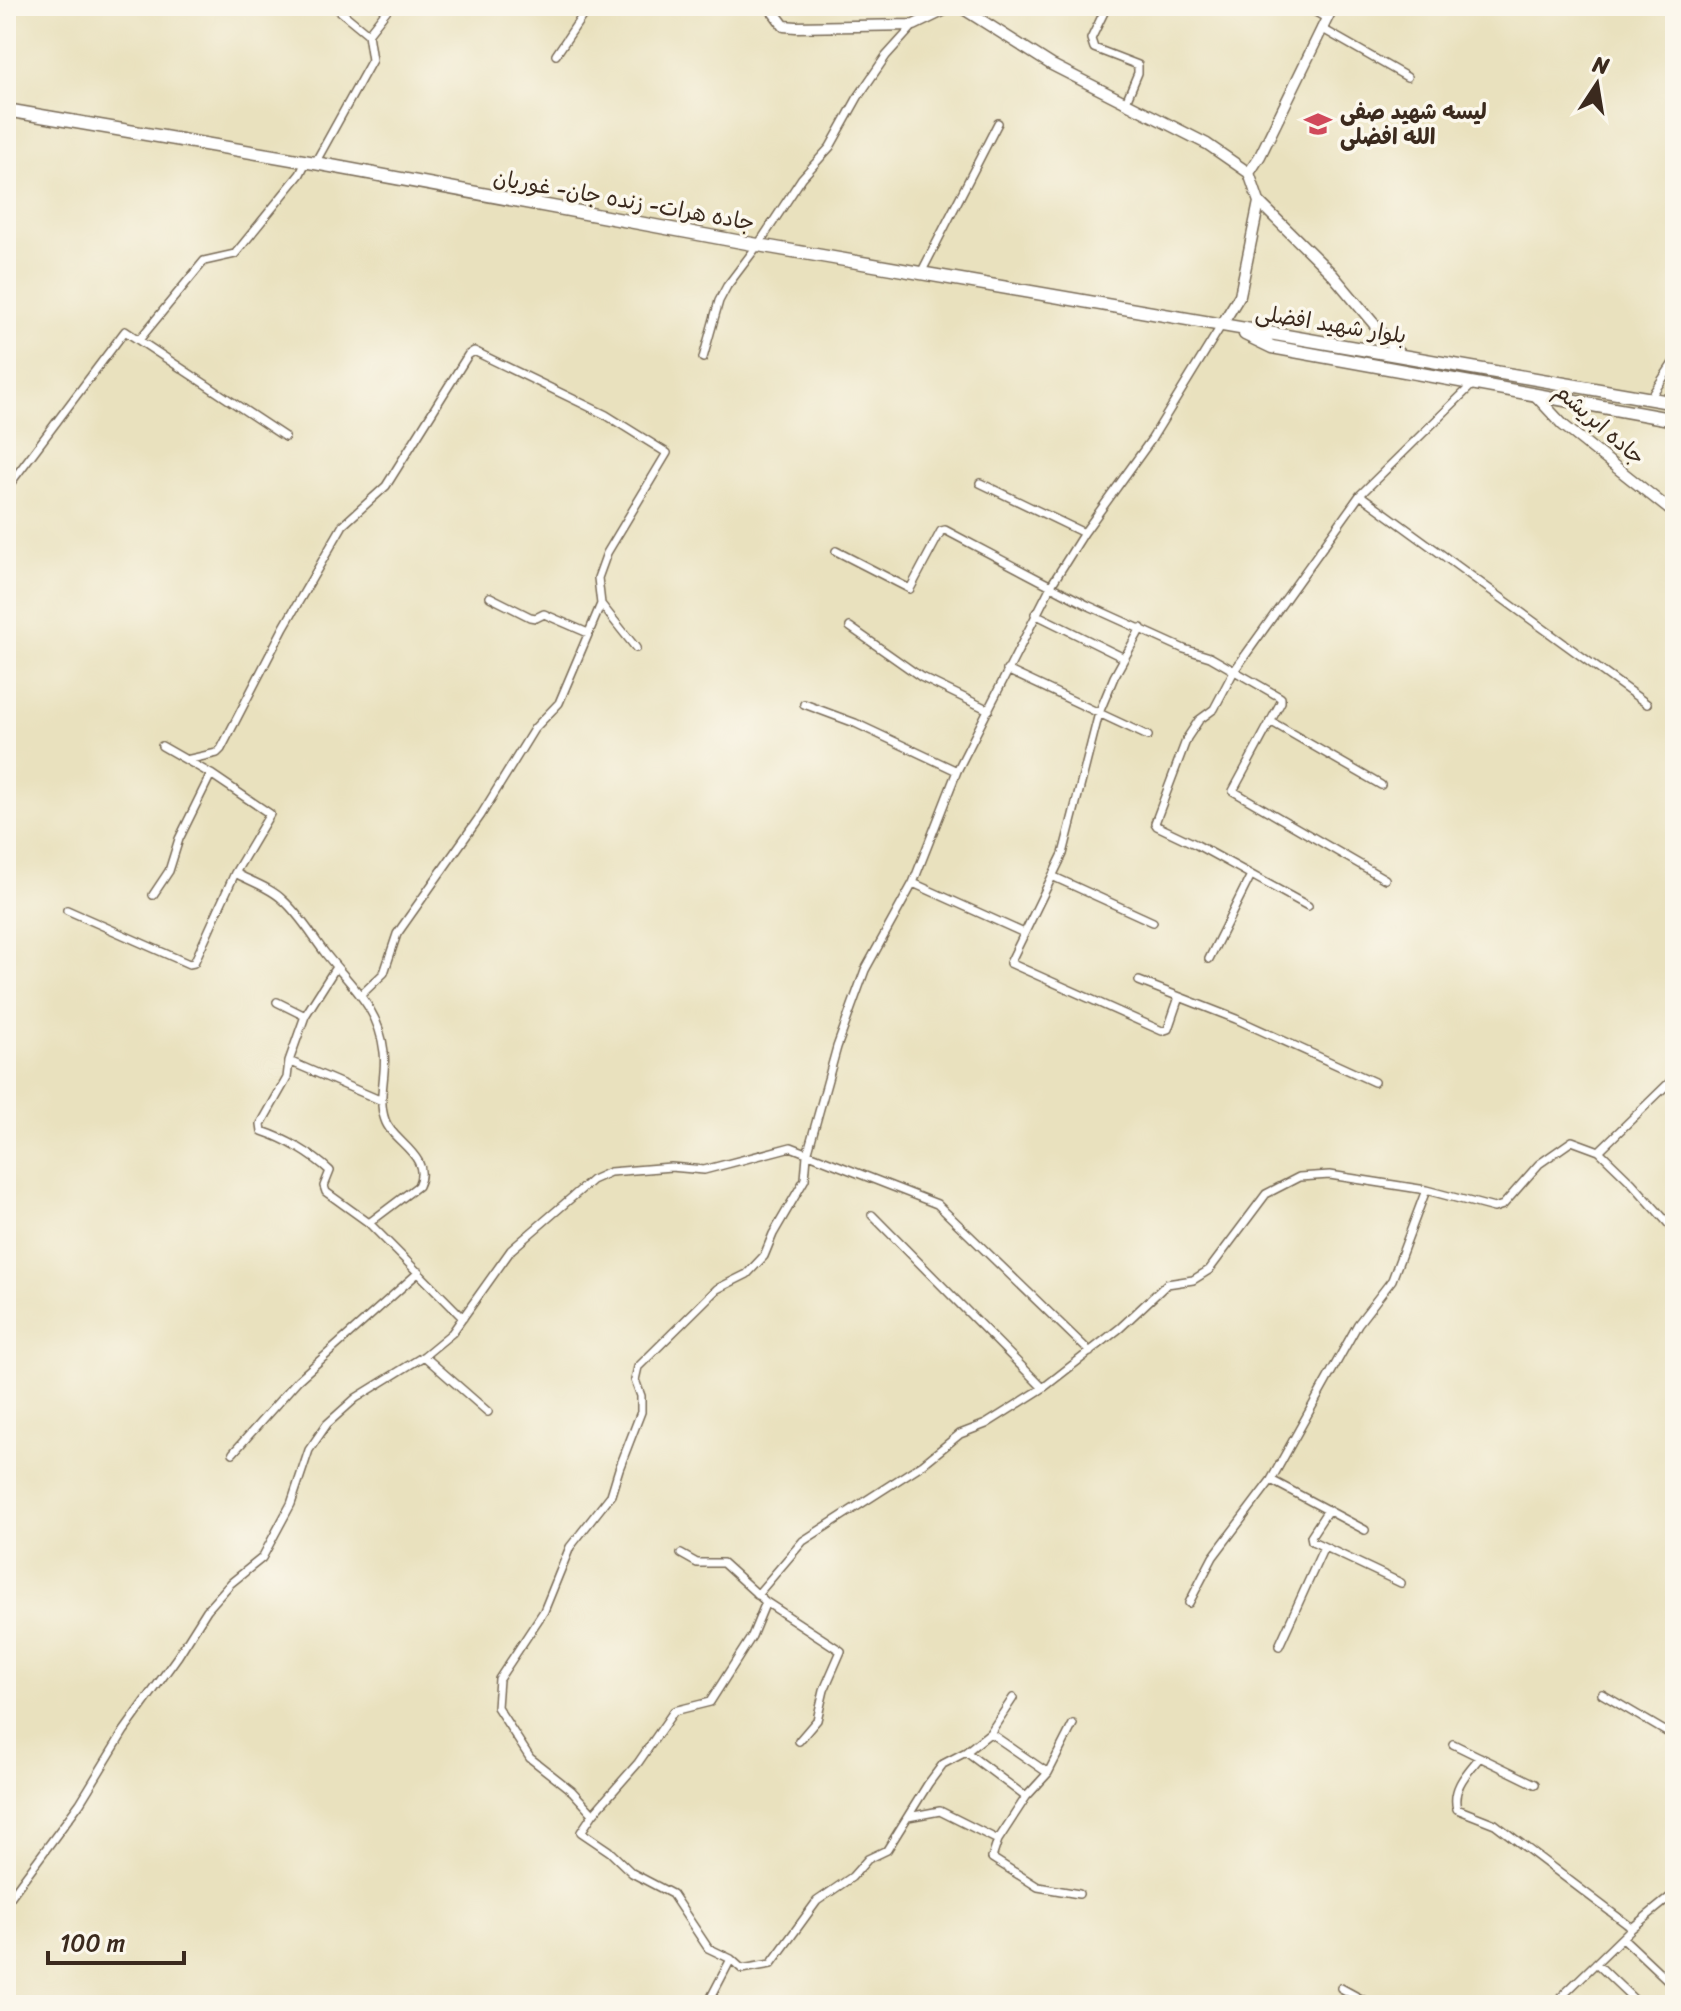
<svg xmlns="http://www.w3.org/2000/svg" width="1681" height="2011" font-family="Sriracha,'Playpen Sans Arabic',sans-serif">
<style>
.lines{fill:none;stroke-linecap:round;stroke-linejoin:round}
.street-casing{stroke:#786a56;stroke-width:10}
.secondary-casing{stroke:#786a56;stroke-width:13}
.primary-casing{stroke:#786a56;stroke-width:15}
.street{stroke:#fff;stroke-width:7}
.secondary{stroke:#fff;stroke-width:10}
.primary{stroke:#fff;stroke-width:12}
.labels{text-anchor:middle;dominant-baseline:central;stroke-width:7;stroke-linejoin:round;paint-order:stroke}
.poi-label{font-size:22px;font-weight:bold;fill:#3b2a1e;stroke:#fbf7ec;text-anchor:start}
.street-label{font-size:22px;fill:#3b2a1e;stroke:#fbf7ec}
</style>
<rect width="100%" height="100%" fill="#fbf7ec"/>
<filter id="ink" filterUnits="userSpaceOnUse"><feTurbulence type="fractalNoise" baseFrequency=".0125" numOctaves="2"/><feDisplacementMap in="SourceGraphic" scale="16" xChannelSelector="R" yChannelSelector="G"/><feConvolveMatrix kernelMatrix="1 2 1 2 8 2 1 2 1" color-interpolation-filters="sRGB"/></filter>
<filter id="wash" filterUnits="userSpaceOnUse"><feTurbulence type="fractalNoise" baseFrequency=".006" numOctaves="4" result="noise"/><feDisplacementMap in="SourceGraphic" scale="32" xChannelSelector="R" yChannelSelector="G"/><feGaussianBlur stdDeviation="1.8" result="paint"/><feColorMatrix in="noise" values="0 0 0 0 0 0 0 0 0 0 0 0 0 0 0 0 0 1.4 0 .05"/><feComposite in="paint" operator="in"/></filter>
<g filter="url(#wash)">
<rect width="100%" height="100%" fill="#e9e1be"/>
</g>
<g filter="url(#ink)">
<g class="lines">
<g class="street-casing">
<path id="street" d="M334,6L368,34
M1107,6L1091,39L1094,48L1138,65V73L1125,104
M1305,6L1326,18
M1321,28L1407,77
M556,55L589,6
M315,163L372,60L368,34L390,6
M921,273L998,123
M139,340L204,261L235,254L300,174L306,162
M703,358L719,301L727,286L758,245L802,178L830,147L858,97L886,56L914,25
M1650,398L1675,360
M980,483L1084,533
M6,489L125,331L285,437
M1360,495L1647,704
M836,551L910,589L941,531L945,530L1087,605L1184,649L1210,657L1278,696L1281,698V702L1233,791L1385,879
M490,597L530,617L536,618L544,614L588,633
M1035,614L1124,658
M850,627L921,677L989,710
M1141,628L1114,677L1099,713L1063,854L1010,963L1162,1031L1168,1029L1179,997
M1007,670L1148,736
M804,704L855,723L957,771
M1270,721L1381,785
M186,760L217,753L221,749L284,627L343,525L386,486L468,355L474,351L606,415L667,453L607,553L598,578L601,604L636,648
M235,873C250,881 271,888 283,900C300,915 312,936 325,953C351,986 379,1007 384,1052C387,1074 377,1098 385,1120C392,1142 433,1156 418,1186L369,1223
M1052,876L1153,922
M913,883L1024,933
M153,895L169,871L179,839L211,774
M1308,906L1197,845L1157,826L1155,823L1187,738L1199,720L1214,709L1234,671L1360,495L1474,383
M67,910L189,964L194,963L235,873L270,814L211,774L162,746
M1209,959L1251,875
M1139,981L1236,1019L1374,1082
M362,994L384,973L397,934L481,815L534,729L559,703L601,604
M277,1002L305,1016L289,1061L287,1078L261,1124L262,1131C286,1139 312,1154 330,1171L324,1186L326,1192L369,1223L463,1318
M305,1016L336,967
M289,1061L382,1101
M1599,1151L1675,1077
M872,1215L1043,1388
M424,1356L488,1412
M233,1453L298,1380L419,1272
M1271,1480L1365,1530
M1328,1510L1311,1536L1312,1541L1401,1583
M681,1554L697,1563H723L766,1602L841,1651L824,1690L817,1720L799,1741
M757,1595L803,1541L923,1464L960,1434L986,1424L1043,1388L1120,1328L1167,1284L1193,1280L1209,1270L1266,1194L1299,1177L1330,1175L1426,1190L1494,1208L1503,1205L1539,1164L1572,1141L1599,1151L1632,1183L1675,1231
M1189,1603L1213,1557L1271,1480L1358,1324L1392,1280L1426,1190
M1279,1646L1324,1547
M1602,1694L1675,1737
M1013,1698L990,1733L966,1752L943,1764L928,1784L887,1850L868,1859L852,1877L817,1901L771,1964L742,1969L731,1959L708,1948L672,1894L632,1873L609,1851L581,1832L593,1814L572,1791L530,1758L497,1707L499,1679L544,1611L570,1547L611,1495L619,1469L641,1412V1396L635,1380L638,1367L717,1289L747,1274L764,1256L773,1234L805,1179L807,1155L837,1047L865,970L913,883L957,771L1052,584L1084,533L1151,440L1221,326
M990,1733L1048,1773
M1453,1744L1535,1784
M966,1752L1026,1797
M1480,1757C1468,1772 1451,1788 1457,1809L1495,1824L1632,1928
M593,1814L638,1763L674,1711L710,1702L752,1636L766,1602
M908,1817L940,1811L998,1840L992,1858L1038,1887L1079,1894
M998,1840L1026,1797L1048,1773L1073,1724
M6,1903L80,1803L124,1731L178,1656L207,1610L231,1583L262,1558L291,1504L309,1450L327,1424L356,1398L424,1356L452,1333L511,1250L592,1180L610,1172L671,1167L704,1170L791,1147L937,1204L1090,1352
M1623,1938L1675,1987
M1596,1963L1640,2005
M1341,1988L1372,2005
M707,2005L731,1959
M1553,2005L1632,1928L1675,1893"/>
</g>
<g class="secondary-casing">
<path id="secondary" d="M769,6L784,26L796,27L914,25L949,8H962L1052,65L1207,144L1249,173
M1259,202L1332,274L1400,355
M1221,326L1240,295L1259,202L1249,173L1260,156L1333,6
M1535,395L1563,425L1675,514"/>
</g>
<g class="primary-casing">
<path id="primary" d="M6,110L315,163L758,245L1675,403
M1245,334L1272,347L1675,420"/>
</g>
<use href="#street" class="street"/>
<use href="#secondary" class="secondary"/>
<use href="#primary" class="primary"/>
</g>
</g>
<defs>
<g id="school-bare" transform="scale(2.16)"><path d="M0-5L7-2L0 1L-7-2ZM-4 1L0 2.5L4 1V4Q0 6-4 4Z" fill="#d1495b" stroke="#fbf7ec" stroke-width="2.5" paint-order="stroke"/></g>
</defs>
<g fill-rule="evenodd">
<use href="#school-bare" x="1318" y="124"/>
</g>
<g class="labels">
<g class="poi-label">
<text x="1340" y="111">لیسه شهید صفی<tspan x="1340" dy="25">الله افضلی</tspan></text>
</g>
<g class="street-label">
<text transform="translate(624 200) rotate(10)">جاده هرات- زنده جان- غوریان</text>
<text transform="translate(1331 324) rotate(9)">بلوار شهید افضلی</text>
<text transform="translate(1600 424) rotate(41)">جاده ابریشم</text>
</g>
</g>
<rect width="1681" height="2011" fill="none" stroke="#fbf7ec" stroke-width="32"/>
<g transform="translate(1597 84) rotate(12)" stroke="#fbf7ec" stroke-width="6" paint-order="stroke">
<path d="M0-6L14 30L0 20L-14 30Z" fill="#3b2a1e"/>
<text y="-12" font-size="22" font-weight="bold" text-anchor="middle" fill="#3b2a1e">N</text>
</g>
<path d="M48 1951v12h136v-12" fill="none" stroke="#3b2a1e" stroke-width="4"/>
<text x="60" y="1951" font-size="24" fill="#3b2a1e" stroke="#fbf7ec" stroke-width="6" paint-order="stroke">100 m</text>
</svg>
